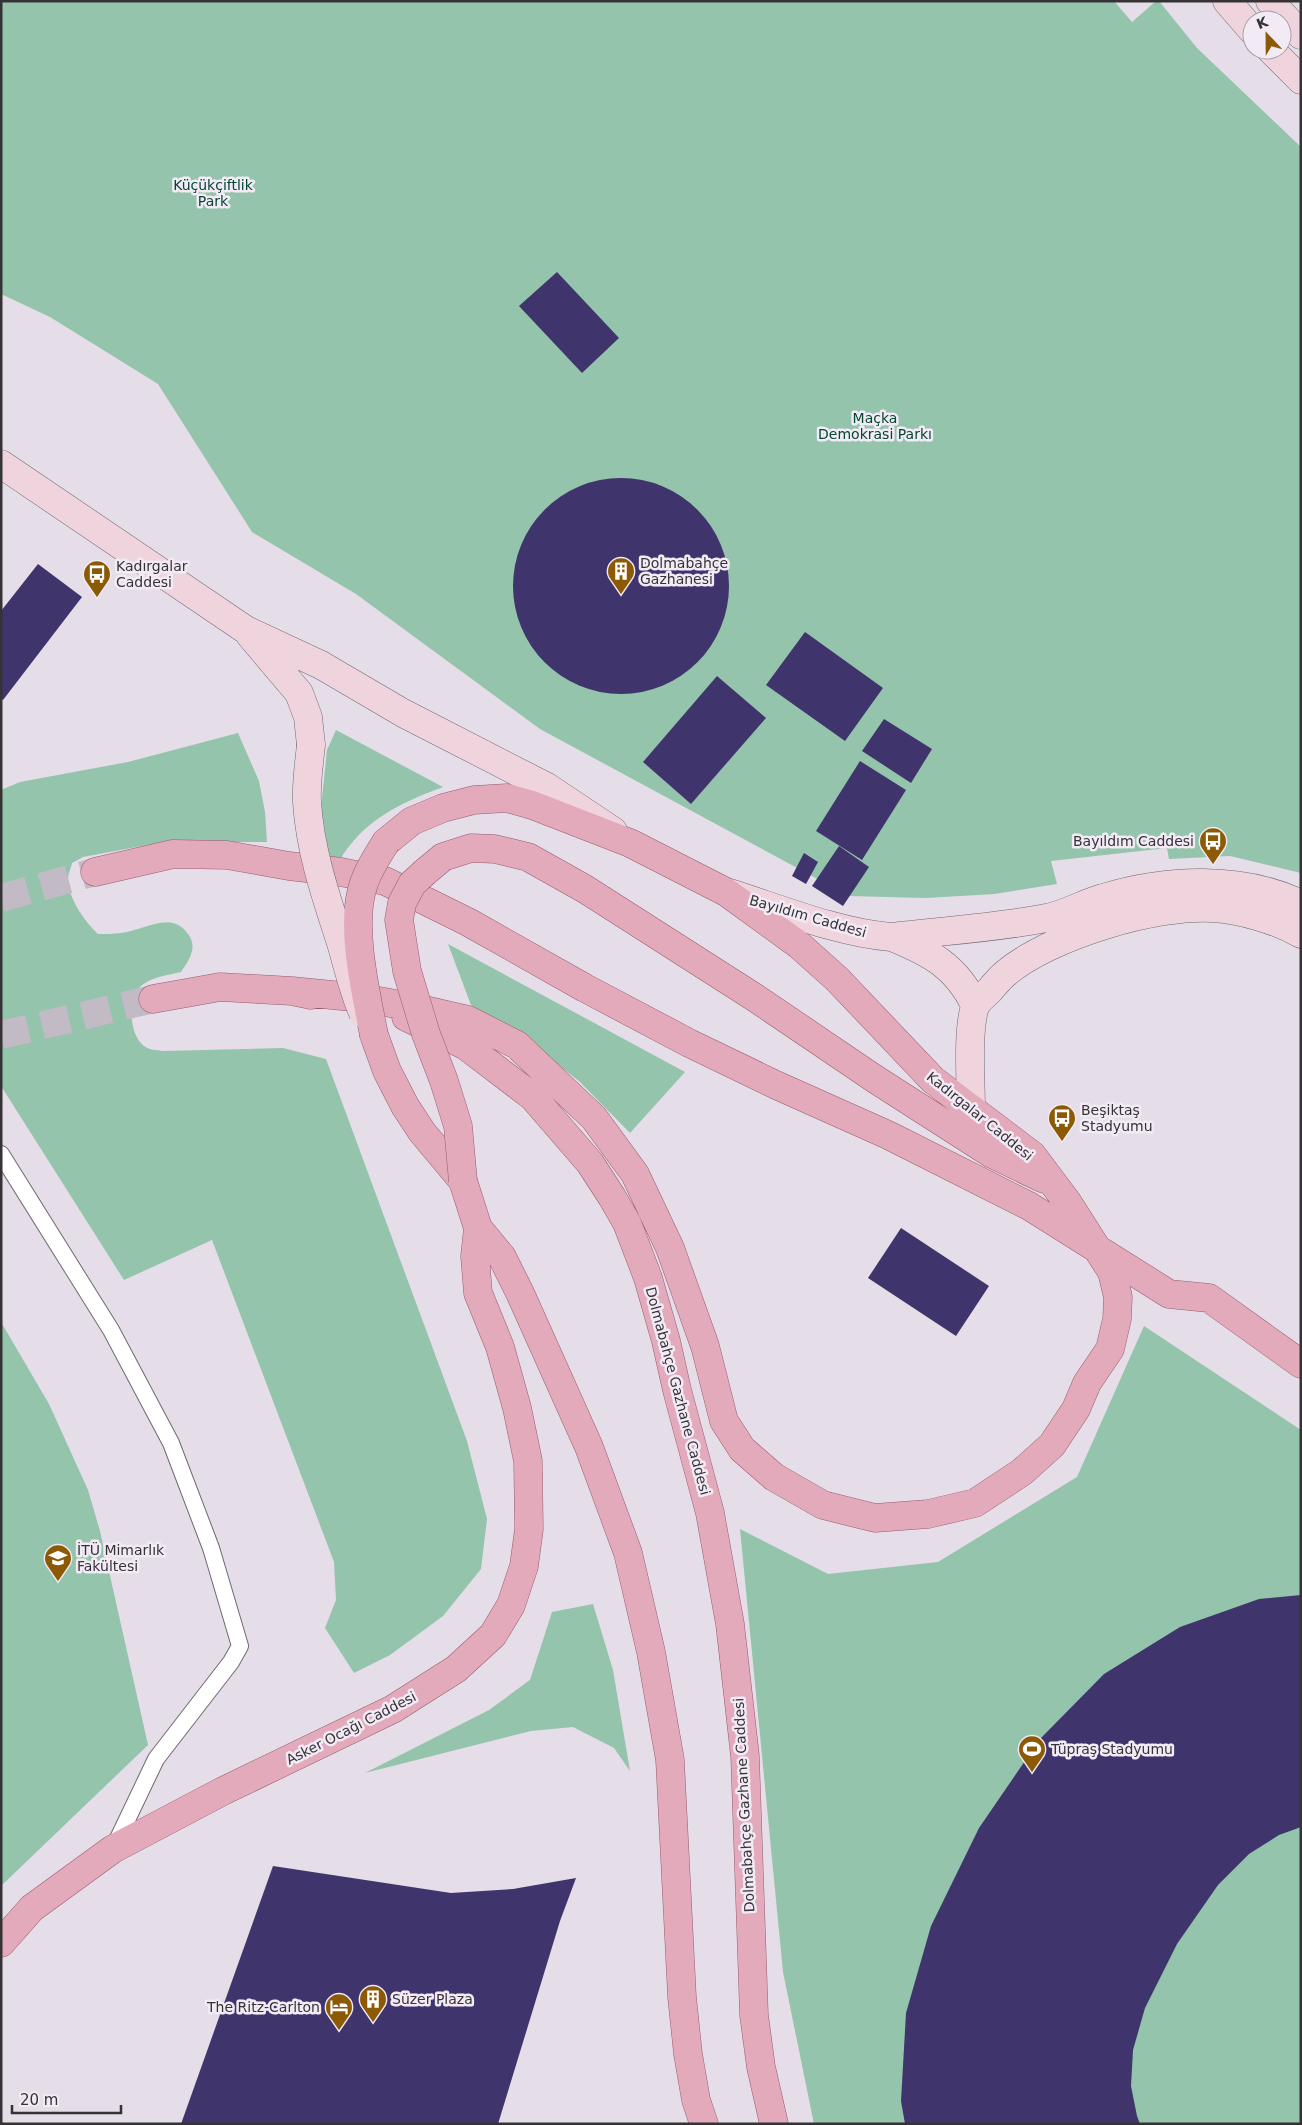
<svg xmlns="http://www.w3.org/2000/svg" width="1302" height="2125" font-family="'DejaVu Sans',sans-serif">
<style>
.green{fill:#94c4ac}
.building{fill:#40346d}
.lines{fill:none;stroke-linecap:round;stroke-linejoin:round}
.primary-tunnel{stroke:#c2bbc5;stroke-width:28;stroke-dasharray:28 14;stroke-linecap:butt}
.service-casing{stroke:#6f6872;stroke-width:18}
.secondary-casing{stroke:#6f6872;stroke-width:29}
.primary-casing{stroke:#995b6f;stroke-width:29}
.service{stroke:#fff;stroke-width:16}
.secondary{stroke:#f0d4dd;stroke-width:28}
.primary{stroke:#e2aabb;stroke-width:28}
.secondary-bridge-casing{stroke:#6f6872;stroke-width:29;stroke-linecap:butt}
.primary-bridge-casing{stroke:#995b6f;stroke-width:29;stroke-linecap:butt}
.secondary-bridge{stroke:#f0d4dd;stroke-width:28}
.primary-bridge{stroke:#e2aabb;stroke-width:28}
.labels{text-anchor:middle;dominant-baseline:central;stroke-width:5;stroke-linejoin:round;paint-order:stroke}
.park-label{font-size:14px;fill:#024730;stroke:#f2eaf5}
.poi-label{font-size:14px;fill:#363337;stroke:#f2eaf5;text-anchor:start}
.street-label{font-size:14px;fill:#363337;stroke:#f2eaf5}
</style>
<rect width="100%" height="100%" fill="#e5dde8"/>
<path class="green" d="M1,1H1114L1132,22L1156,1H1159L1197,48L1301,147V873L1230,856L1169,859L1167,848L1051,861L1057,884L994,894L926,898L849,896L540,729L356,594L252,532L158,384L50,317L1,294Z
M336,730L443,787C408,800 374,815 351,844C343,853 338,864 332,874L320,818L327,750Z
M238,733L259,781L265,812L267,842H163L83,857L72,863C71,868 68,874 68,879C68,898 85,922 98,934C105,934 113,934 121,933C146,930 173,908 190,937C197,949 188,962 181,972C168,975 151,977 141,986C127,998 129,1035 144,1046C149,1050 156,1050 163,1051L283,1048L326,1059L467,1441L487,1519L481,1569L443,1616L390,1655L354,1673L325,1628L336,1600L334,1562L212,1240L124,1280L1,1086V790L20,782L128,762Z
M448,944L685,1072L630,1133L579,1081L522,1037L471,1005Z
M1,1322L49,1404L88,1490L100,1531L148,1745L1,1886Z
M1144,1326L1301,1430V2124H814L783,1972L740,1529L828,1574L938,1562L1077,1477Z
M593,1604L613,1670L630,1771L614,1748L573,1727L531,1731L365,1773L489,1710L530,1680L552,1612Z"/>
<path class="building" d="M557,272L619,338L582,373L519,306Z
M513 586a108 108 0 1 1 216 0a108 108 0 1 1-216 0Z
M38,564L82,597L3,700L1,698V611Z
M805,632L883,688L845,741L766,685Z
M717,676L766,718L691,804L643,762Z
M884,719L932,749L911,783L862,751Z
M860,761L906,790L862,860L816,831Z
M839,846L869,867L843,906L812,886Z
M804,853L818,862L806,884L792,876Z
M901,1228L989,1286L956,1336L868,1278Z
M1301,1595V1827L1279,1835L1249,1854L1218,1885L1177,1944L1145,2008L1133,2050L1131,2086L1137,2116L1140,2124H905L901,2101L906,2013L931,1926L979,1828L1040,1739L1104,1674L1180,1627L1259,1599Z
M273,1866L451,1893L513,1889L576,1878L560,1921L498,2124H181Z"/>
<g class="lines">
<path class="primary-tunnel" d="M1,898L95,872
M1,1035L153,999"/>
<g class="service-casing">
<path id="service" d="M1,1154L111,1330L171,1443L211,1548L240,1646L231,1662L156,1759L114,1847"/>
</g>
<g class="secondary-casing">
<path id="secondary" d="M1227,1L1252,30
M1270,1L1301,35
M1271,50L1301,80
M1,464L246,630L321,665L403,713L547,787L613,831
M250,635L299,693L308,717L311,745
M730,893C780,909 839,933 891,937C941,931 996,928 1046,918C1065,915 1084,903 1103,898C1165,879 1241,875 1301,904
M892,937C931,953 956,966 975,1005
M971,1109C971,1083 967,1030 975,1007C977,1001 986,994 990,990C995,984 1000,978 1006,973C1050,936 1156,904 1214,908C1242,910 1276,920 1301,934"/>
</g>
<g class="primary-casing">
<path id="primary" d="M95,872L173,854L227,855L289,866L341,872L385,881L468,922L585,988L689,1043L776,1085L888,1135L1029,1206L1169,1294L1209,1298L1301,1364
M425,872L443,857L471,848L495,849L528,857L585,889L754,997L875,1079L992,1154L1044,1179
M292,991L362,998L407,1006L468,1020L517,1045L594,1118L635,1174L670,1248L705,1346L724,1421L742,1449L774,1477L823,1505L875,1518L928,1514L975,1503L1022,1472L1052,1445L1076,1409L1087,1383L1110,1349L1117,1319L1118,1297L1112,1272L1068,1203L1032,1155L933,1080L837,979L799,945L726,892L630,843L532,805L507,798L474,800L443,808L412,821L386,842
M153,999L220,987L292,991L311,995
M406,1017L466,1046L533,1097L590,1163L612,1197L627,1223L648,1278L666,1341L677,1390L710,1513L730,1624L745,1756L754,2015L761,2067L774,2124
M374,1035L387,1071L405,1106L422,1132L463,1181L478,1228L502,1257L520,1293L589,1447L628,1553L651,1652L670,1760L682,1997L688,2054L696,2100L704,2124
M1,1943L32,1908L113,1849L223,1791L393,1709L456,1669L493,1635L511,1605L524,1566L529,1529L528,1461L517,1408L500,1347L478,1293L475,1256L478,1228"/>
</g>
<use href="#service" class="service"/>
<use href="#secondary" class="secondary"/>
<use href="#primary" class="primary"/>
<g class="secondary-bridge-casing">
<path id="secondary-bridge" d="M311,745C309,764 306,783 307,802C310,851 326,897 341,943C348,967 353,990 363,1013"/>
</g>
<g class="primary-bridge-casing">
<path id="primary-bridge" d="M425,872L412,884L402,903L399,920L407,971L426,1034L444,1081L458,1126L463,1181
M374,1035C366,993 349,924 364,883C369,868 378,855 386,842"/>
</g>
<use href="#secondary-bridge" class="secondary-bridge"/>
<use href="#primary-bridge" class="primary-bridge"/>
</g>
<defs>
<g id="building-pin" transform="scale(1.4375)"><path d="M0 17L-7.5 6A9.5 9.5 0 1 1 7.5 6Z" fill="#8c5a05" stroke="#f2eaf5"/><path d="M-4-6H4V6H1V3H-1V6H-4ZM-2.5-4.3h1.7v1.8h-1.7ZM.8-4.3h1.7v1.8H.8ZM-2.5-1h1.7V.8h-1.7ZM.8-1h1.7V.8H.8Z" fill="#fff"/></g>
<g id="bus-pin" transform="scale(1.4375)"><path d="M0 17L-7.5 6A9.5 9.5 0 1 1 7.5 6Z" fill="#8c5a05" stroke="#f2eaf5"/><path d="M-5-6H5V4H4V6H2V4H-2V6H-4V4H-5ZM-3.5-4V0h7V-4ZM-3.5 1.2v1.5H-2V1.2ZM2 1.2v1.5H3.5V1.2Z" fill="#fff"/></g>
<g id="university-pin" transform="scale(1.4375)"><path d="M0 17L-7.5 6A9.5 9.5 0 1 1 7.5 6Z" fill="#8c5a05" stroke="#f2eaf5"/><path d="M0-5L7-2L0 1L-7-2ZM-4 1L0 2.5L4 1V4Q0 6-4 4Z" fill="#fff"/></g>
<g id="stadium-pin" transform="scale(1.4375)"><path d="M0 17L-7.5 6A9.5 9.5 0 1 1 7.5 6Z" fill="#8c5a05" stroke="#f2eaf5"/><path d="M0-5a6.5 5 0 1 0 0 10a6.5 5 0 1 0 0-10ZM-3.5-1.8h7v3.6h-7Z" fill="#fff"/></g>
<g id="hotel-pin" transform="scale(1.4375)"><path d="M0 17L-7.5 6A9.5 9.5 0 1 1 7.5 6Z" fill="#8c5a05" stroke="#f2eaf5"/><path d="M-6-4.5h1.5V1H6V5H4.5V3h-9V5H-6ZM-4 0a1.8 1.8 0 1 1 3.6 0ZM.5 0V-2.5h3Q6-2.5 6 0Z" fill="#fff"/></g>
</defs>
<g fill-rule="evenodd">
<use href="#building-pin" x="621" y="571"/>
<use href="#bus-pin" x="97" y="574"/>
<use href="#bus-pin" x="1213" y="841"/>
<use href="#bus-pin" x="1062" y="1118"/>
<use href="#university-pin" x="58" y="1558"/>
<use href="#stadium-pin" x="1032" y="1749"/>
<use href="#building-pin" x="373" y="1999"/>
<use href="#hotel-pin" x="339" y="2007"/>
</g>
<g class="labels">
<g class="park-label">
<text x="213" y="185">Küçükçiftlik<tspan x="213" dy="16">Park</tspan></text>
<text x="875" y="418">Maçka<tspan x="875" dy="16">Demokrasi Parkı</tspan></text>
</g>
<g class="poi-label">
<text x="640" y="563">Dolmabahçe<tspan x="640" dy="16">Gazhanesi</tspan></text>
<text x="116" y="566">Kadırgalar<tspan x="116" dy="16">Caddesi</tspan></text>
<text x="1194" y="841" text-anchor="end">Bayıldım Caddesi</text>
<text x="1081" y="1110">Beşiktaş<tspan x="1081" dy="16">Stadyumu</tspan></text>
<text x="77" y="1550">İTÜ Mimarlık<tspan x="77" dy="16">Fakültesi</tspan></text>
<text x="1051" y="1749">Tüpraş Stadyumu</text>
<text x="392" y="1999">Süzer Plaza</text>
<text x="320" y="2007" text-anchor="end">The Ritz-Carlton</text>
</g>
<g class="street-label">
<text transform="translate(808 916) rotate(16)">Bayıldım Caddesi</text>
<text transform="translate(980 1116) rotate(39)">Kadırgalar Caddesi</text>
<text transform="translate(678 1391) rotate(75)">Dolmabahçe Gazhane Caddesi</text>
<text transform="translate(351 1728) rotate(-27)">Asker Ocağı Caddesi</text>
<text transform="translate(744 1805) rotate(-93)">Dolmabahçe Gazhane Caddesi</text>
</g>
</g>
<rect width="1302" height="2125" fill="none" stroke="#363337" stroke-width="5"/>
<g transform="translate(1267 35) rotate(338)"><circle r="24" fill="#f2eaf5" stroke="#a7a1a9"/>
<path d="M0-4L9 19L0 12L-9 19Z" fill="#8c5a05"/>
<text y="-8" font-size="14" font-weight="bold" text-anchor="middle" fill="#363337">K</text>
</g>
<path d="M12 2105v8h109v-8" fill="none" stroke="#363337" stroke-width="2.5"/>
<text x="20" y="2105" font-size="15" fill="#363337" stroke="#f2eaf5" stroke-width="4" paint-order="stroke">20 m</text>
</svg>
